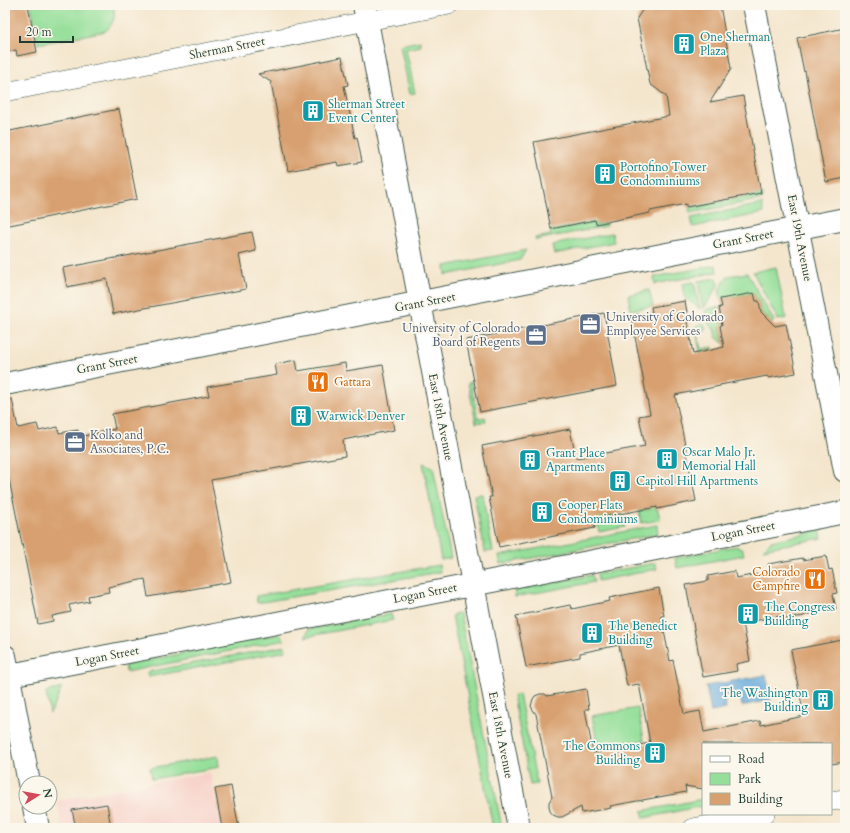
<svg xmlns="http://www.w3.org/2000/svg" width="850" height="833" font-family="Cardo,serif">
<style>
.built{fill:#f7d1c9}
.green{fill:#95df9a;stroke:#5a8e67}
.water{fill:#67aadc;stroke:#437488}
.building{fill:#d8a06f}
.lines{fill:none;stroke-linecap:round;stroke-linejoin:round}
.street-casing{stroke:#3f564b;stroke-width:20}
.secondary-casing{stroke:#3f564b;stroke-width:24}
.street{stroke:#fff;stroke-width:19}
.secondary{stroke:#fff;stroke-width:22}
.labels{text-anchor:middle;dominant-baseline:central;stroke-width:3.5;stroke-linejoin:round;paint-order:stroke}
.culture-label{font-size:12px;fill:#0d838f;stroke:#fbf7ec;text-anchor:start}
.street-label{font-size:12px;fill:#1f3d34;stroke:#fbf7ec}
.service-label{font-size:12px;fill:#4e5e75;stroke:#fbf7ec;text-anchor:start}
.food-label{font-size:12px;fill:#c56008;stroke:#fbf7ec;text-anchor:start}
</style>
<rect width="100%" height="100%" fill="#fbf7ec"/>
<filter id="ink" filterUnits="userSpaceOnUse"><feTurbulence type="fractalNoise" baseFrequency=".025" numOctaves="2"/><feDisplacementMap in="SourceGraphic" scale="8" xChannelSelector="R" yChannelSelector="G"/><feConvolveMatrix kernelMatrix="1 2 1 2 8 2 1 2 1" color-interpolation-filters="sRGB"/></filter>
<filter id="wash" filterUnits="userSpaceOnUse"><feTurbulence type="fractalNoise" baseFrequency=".012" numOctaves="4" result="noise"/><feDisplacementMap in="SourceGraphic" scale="16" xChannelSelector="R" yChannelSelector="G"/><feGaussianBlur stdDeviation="0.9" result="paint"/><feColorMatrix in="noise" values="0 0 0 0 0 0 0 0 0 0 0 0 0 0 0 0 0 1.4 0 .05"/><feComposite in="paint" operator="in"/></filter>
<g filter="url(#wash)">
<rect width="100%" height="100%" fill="#f4e6cd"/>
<path class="built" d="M210,772L221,828H62L57,801Z"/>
<path class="green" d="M31,5H113C116,16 114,23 106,31L38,44Z
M420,41L421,46L406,49L415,93L410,94L400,45Z
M762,194L763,199L690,213L689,208Z
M762,204L764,213L693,227L691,218Z
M594,222L595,225L607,223V226L536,240L535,238L551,235L550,231Z
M612,233L614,242L554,254L552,245Z
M526,250L520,260L446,275L445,266Z
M716,265L717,272L655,284L654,277Z
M776,267L786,318L778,320L753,272Z
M747,273L774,321L769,325L768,318L761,312L759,301H756L754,293L721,299L719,290L728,276Z
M717,278L718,286L703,310L698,281Z
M694,282L700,309L684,297L682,284Z
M649,290L653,306L631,310L628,295Z
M718,307L721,322L724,321L725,325L720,326L723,343L716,337L714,328H712L708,323L705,312L707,309Z
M702,323L705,325L706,329C696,337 699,338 701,349L713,347V349L700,352L695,327Z
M471,382L478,419L485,417L486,421L476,423L468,383Z
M423,463L433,467L451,558L441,560Z
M482,494L493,551L485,552L474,495Z
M653,498L656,510H658L660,520L641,523L639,511L651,509L649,499Z
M614,507L616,518L623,516L625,527L599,532L595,510L601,518L612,516L610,508Z
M657,525L658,534L501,564L499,556Z
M819,525L822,538L763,549L771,541L805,534L814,526Z
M736,546L743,550L744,555L677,568L675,558Z
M655,563L657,569L598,581L597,574Z
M439,565L440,572L257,603L256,596Z
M592,575L594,582L515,597L514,590Z
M460,613L502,828H493L452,615Z
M391,614L393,620L305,637L309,629Z
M279,634L285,640L126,672L125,665Z
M285,646L286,651L148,677L147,672Z
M62,688L50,714L46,692Z
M519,694L537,784L530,785L513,695Z
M638,708L644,740L598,748L592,716Z
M218,756L219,767L152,779L150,768Z
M703,799V806L644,818L642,811Z"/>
<path class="water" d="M766,675L771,700L742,706L739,692L724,695L726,709L711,712L706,686Z"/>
<g id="blocks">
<path class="building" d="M5,5H28L37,52L17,56L16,50L5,52Z
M664,5H720L731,69L710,102L743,96L761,193L686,207V204L650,211V213L596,224L595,220L551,229L534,142L669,116L666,96L650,84L637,18L643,9Z
M845,28V178L826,182L805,71L804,72L797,38Z
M342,57L348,85L344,86L355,138L357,137L362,162L338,166L337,162L288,171L271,82L258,74Z
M119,109L137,199L5,226V132Z
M252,232L256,251L239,255L246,289L113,314L107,279L67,287L63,268Z
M754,293L756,301H759L761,312L775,326L786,324L796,373L769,378L767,376L720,385V386L675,395L696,501L657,509V507L593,519L595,528L499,547L489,497H492L482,446L570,429L576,458L600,454L645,446L639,416L650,414L631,316L652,312L651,307L685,301L688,318L687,319L693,354L724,347L720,326L722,325L719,307H722L720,299Z
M604,313L617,386L480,412L466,340Z
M296,360L298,371L345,363L346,371L383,365L394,430L343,440L345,456L211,480L231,582L148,597L145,579L108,587L109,592L88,596L89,601L69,605L71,612L52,616L53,621L38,624L5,459V400L12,399L18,428L37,424L39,431L58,427L59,433L78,430L79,437L115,429L112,414L209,396L207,387L277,375L275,364Z
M826,556L829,570L832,569L837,593L833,594L836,609L804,615V616L780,620L779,616L743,623L750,661L736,664L737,671L703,677L686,585L708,581V576L735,571L736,578L769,572L768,564L803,558V560Z
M659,588L664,616H661L670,661L673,660L684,714L700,711L704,732L760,721L761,725L804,716L791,650L842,640L845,655V762L831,764V744H703V789L685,786L686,792L610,806L611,808L582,813L581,807L562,817H558L553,815L550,811L549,806V802L552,797L536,714L533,710L531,706L533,699L535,696L540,694H545L547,696L586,689L589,709H585L593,753L650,743L639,684L627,686L619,645L580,653V657L526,667L516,616L570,605L572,609L610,601L609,598Z
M231,786L239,828H222L215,789Z
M107,804L111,828H76L72,810Z"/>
</g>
</g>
<g filter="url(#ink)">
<use href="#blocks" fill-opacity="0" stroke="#3f564b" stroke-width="1"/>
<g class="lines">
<g class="street-casing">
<path id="street" d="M5,92L449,5
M831,801L845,799
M693,828L765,814"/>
</g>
<g class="secondary-casing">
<path id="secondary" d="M364,5L519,828
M754,5L845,471
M5,384L845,219
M5,656L29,783
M5,676L845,512
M34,807L38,828"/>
</g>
<use href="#street" class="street"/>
<use href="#secondary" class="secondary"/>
</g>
</g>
<defs>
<g id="building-square" transform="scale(1.15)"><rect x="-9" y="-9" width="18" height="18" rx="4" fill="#0f9aa8" stroke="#fbf7ec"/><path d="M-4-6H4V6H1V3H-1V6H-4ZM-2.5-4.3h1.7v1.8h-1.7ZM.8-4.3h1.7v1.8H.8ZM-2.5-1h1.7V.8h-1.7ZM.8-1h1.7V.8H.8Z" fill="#fff"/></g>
<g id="office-square" transform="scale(1.15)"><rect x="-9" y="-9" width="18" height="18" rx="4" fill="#5c6f8a" stroke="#fbf7ec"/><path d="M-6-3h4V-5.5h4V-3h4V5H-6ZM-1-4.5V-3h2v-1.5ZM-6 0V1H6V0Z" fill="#fff"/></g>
<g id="restaurant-square" transform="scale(1.15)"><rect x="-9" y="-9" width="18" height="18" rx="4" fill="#e8710a" stroke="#fbf7ec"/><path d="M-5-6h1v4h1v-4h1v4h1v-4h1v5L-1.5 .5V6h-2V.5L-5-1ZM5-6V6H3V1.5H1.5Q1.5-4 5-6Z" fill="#fff"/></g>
</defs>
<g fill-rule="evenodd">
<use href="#building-square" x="684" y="44"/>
<use href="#building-square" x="313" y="111"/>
<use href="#building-square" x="605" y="174"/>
<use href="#office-square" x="590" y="324"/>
<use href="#office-square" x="536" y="335"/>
<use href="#restaurant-square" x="318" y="382"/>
<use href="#building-square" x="301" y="416"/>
<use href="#office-square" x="75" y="442"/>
<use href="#building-square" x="667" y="459"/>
<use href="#building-square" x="530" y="460"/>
<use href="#building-square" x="620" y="481"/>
<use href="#building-square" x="542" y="512"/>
<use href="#restaurant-square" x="815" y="579"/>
<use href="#building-square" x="748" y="614"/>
<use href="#building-square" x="592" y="633"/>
<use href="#building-square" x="823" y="700"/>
<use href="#building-square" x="655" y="753"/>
</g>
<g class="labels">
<g class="culture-label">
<text x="700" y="37">One Sherman<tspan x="700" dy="14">Plaza</tspan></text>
<text x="328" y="104">Sherman Street<tspan x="328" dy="14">Event Center</tspan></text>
<text x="620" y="167">Portofino Tower<tspan x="620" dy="14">Condominiums</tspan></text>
<text x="316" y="416">Warwick Denver</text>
<text x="682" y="452">Oscar Malo Jr.<tspan x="682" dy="14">Memorial Hall</tspan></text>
<text x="546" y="453">Grant Place<tspan x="546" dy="14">Apartments</tspan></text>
<text x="636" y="481">Capitol Hill Apartments</text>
<text x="558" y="505">Cooper Flats<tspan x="558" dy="14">Condominiums</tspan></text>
<text x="764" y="607">The Congress<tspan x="764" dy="14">Building</tspan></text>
<text x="608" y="626">The Benedict<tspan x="608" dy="14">Building</tspan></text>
<text x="808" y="693" text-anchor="end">The Washington<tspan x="808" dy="14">Building</tspan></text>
<text x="640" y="746" text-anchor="end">The Commons<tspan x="640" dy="14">Building</tspan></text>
</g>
<g class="street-label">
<text transform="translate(227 48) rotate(-11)">Sherman Street</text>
<text transform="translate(800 238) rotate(79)">East 19th Avenue</text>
<text transform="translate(743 239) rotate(-11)">Grant Street</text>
<text transform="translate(425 302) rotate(-11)">Grant Street</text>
<text transform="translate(107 364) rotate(-11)">Grant Street</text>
<text transform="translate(441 417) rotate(79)">East 18th Avenue</text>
<text transform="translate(743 531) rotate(-11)">Logan Street</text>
<text transform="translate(425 593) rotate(-11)">Logan Street</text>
<text transform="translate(107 656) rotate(-11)">Logan Street</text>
<text transform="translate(501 735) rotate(79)">East 18th Avenue</text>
</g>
<g class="service-label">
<text x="606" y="317">University of Colorado<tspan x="606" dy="14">Employee Services</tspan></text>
<text x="520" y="328" text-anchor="end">University of Colorado<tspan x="520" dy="14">Board of Regents</tspan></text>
<text x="90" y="435">Kolko and<tspan x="90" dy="14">Associates, P.C.</tspan></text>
</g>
<g class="food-label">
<text x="334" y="382">Gattara</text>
<text x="800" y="572" text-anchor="end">Colorado<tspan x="800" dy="14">Campfire</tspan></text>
</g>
</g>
<rect width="850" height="833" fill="none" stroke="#fbf7ec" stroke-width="20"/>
<rect x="702" y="743" width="130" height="72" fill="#fbf7ec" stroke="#a3ada2"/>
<rect x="710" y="756" width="20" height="6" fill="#ffffff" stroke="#a3ada2"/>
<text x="738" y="763" font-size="12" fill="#1f3d34">Road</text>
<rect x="710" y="773" width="20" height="12" fill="#95df9a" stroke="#a3ada2"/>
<text x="738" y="783" font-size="12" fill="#1f3d34">Park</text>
<rect x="710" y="793" width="20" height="12" fill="#d8a06f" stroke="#a3ada2"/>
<text x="738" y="803" font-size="12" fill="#1f3d34">Building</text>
<g transform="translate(38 795) rotate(79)"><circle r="19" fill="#fbf7ec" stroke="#a3ada2"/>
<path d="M0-3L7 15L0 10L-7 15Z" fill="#d1495b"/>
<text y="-6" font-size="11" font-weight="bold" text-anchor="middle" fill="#1f3d34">N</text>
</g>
<path d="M20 36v6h53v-6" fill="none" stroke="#1f3d34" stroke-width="2"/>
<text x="26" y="36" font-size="12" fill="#1f3d34" stroke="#fbf7ec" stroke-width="3" paint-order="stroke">20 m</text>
</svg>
